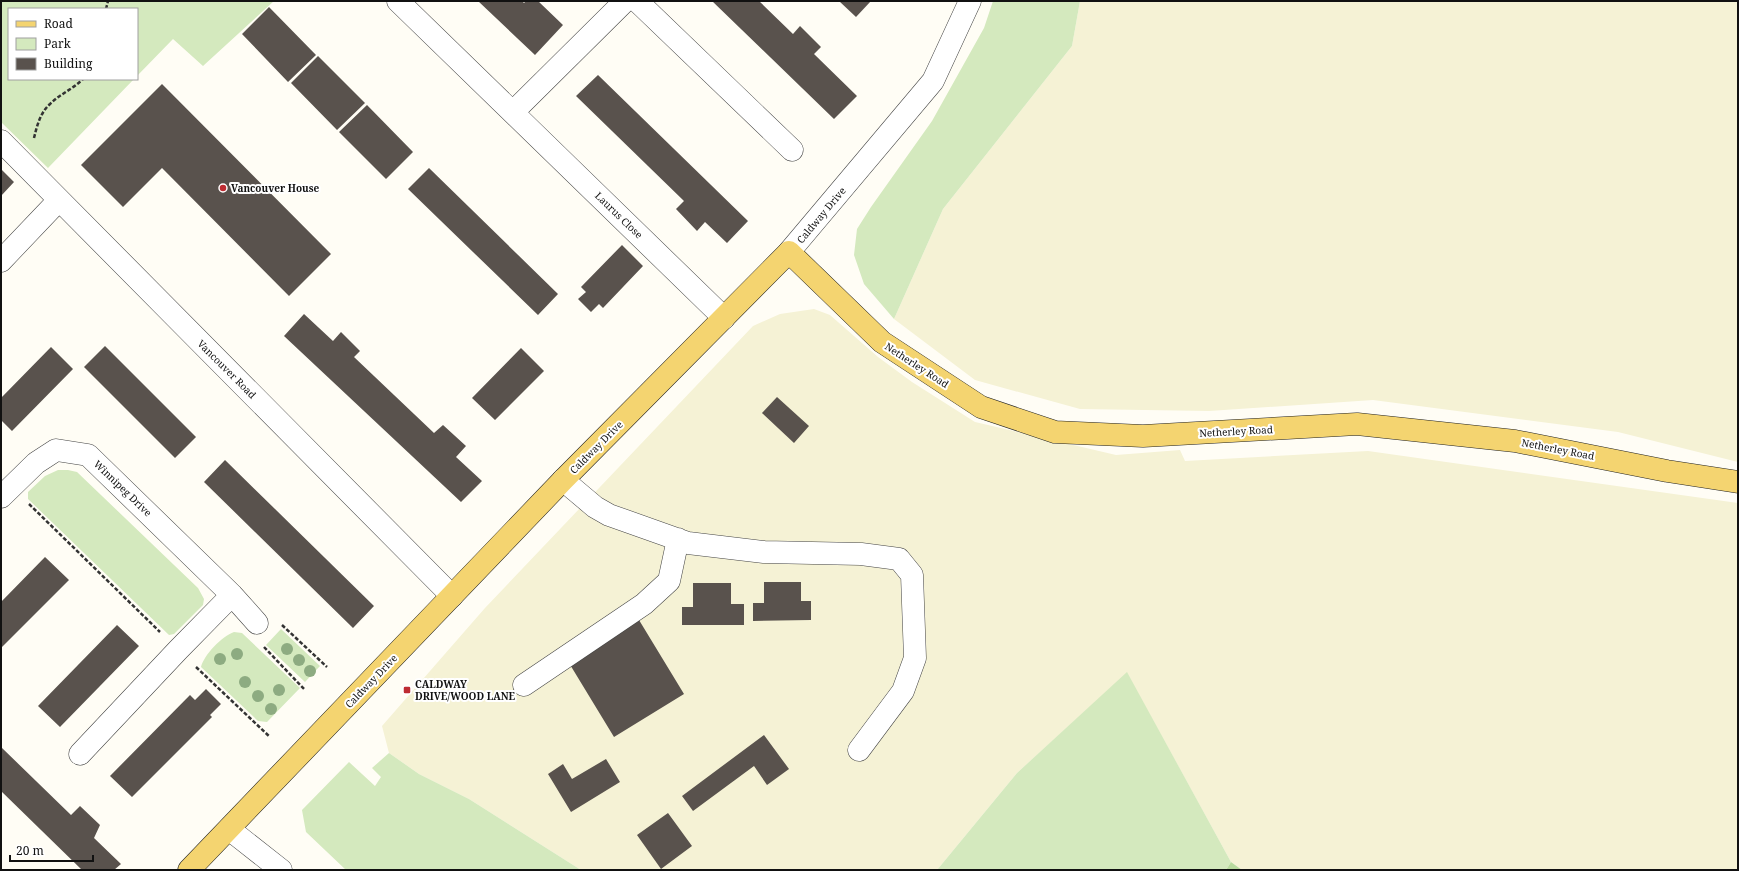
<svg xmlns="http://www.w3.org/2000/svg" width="1739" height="871" font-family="'Noto Serif',serif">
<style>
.farmland{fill:#f5f2d5}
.green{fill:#d4e9be}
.forest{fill:#b8da9e}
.building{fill:#59524d}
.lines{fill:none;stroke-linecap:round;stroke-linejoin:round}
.minor-casing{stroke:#444;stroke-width:23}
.major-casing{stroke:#222;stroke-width:23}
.path{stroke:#333;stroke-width:2.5;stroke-dasharray:4 2;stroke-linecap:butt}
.minor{stroke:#fff;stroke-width:22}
.major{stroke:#f4d470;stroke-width:22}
.tree{fill:#8dab81}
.poi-dot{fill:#be2c32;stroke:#fff;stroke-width:1.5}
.labels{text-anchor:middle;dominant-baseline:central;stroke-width:4;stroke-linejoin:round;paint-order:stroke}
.poi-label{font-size:10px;font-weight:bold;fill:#111;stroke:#fff;text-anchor:start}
.street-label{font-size:10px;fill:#111;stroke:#fff}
</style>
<rect width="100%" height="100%" fill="#fffdf5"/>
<path class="farmland" d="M1080,1H1738V462L1618,432L1373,400L1209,411L1080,409L975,380L894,319L943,209L1072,46Z
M814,309L830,315L878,357L912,382L975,422L1116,455L1180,450L1185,461L1368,451L1738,503V870H1242L1231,862L1127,673L1017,773L937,870H581L469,799L419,774L389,753L382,726L485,608L753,326L780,314Z"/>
<path class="green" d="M1,1H274L203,66L173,39L137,76V9H9V79H134L48,168L1,122Z
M993,1H1080L1072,46L943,209L894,319L864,284L854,255L857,229L871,207L932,121L984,28Z
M58,470H68L77,472L198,588L204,599L203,605L174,634L169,635L28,499V492L45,476Z
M281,629L320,666L305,682L266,645Z
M234,632L242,633L300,688L267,722L258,721L201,667C204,655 222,636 234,632Z
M1127,672L1231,862L1226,870H937L1017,773Z
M389,753L419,774L469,799L581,870H346L306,832L302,810L349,762L375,786L381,777L372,768Z"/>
<path class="forest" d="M1231,862L1242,870H1226Z"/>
<path class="building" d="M478,1H522L524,3L526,1H538L563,25L535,55Z
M712,1H759L793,34L800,26L821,47L814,54L857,96L834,119Z
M839,1H871L856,17Z
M269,7L316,55L288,82L242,34Z
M318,56L365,103L337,130L291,83Z
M598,75L748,221L727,243L705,222L697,231L676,209L684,201L576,96Z
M162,84L331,254L289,296L162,168L123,207L81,165Z
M367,105L413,152L386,179L339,132Z
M429,168L558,294L538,315L408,189Z
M1,169L14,182L1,196Z
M622,245L643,266L603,308L599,304L591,312L578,299L586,292L581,287Z
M304,314L333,341L341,332L360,351L354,357L434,433L443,425L466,446L456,457L482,481L461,502L284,336Z
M105,346L196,437L175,458L84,367Z
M51,347L73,369L12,431L1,420V398Z
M521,348L544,371L495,420L472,398Z
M777,397L809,426L794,443L762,413Z
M225,460L374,606L353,628L204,482Z
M45,557L69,580L1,648V602Z
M764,582H801V601H811V620L753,621V603H764Z
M693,583H731V604H744V625H682V607H693Z
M639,620L684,694L614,737L569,663Z
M117,625L139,646L60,727L38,706Z
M206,689L221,704L210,715L212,717L132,797L110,776L190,695L195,700Z
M764,735L789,769L767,785L754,766L693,811L682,796Z
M1,747L71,815L80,806L100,825L94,838L121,864L114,870H82L1,791Z
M606,759L620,782L571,812L548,774L563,764L572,779Z
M668,813L692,846L661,869L637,835Z"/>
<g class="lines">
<g class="minor-casing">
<path id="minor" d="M398,1L724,318
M637,1L792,150
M513,112L625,1
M1,141L452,596
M789,252L933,81L970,1
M1,261L59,200
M563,480L595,507L609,515L688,543L764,552L861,554L899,559L912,575L915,658L903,691L859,750
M1,497L36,463L56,450L88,455L232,595L257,623
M524,685L644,604L669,581L678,539
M80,754L178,650L232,595
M229,829L281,870"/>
</g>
<g class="major-casing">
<path id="major" d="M189,870L563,480L789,252L882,342L981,407L1055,432L1143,436L1357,424L1515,441L1667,471L1738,482"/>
</g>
<path class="path" d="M106,9L108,1
M34,138C37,126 40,113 50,104C60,94 73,89 83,79
M29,504L160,632
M282,625L327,667
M264,647L305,690
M196,667L270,737"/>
<use href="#minor" class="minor"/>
<use href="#major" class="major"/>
</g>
<g class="tree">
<circle cx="287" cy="649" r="6"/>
<circle cx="237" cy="654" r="6"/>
<circle cx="220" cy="659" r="6"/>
<circle cx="299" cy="660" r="6"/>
<circle cx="310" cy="671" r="6"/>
<circle cx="245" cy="682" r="6"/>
<circle cx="279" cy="690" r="6"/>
<circle cx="258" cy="696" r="6"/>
<circle cx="271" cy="709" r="6"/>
</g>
<g class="poi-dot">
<circle cx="223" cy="188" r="4"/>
<rect x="403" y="686" width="8" height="8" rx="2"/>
</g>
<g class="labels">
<g class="poi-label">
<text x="231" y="188">Vancouver House</text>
<text x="415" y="684">CALDWAY<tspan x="415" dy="12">DRIVE/WOOD LANE</tspan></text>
</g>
<g class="street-label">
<text transform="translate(619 215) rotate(44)">Laurus Close</text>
<text transform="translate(821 215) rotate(-50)">Caldway Drive</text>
<text transform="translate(917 365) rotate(33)">Netherley Road</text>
<text transform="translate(227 369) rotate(45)">Vancouver Road</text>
<text transform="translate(1236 431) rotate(-3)">Netherley Road</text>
<text transform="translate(596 447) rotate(-45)">Caldway Drive</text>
<text transform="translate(1558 449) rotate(11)">Netherley Road</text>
<text transform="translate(123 488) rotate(44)">Winnipeg Drive</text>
<text transform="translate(371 681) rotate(-46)">Caldway Drive</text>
</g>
</g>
<rect width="1739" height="871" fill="none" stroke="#111111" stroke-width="4"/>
<rect x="8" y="8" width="130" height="72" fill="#ffffff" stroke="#a0a0a0"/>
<rect x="16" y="21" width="20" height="6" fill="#f4d470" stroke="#a0a0a0"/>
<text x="44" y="28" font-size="12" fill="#111111">Road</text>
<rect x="16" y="38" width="20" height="12" fill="#d4e9be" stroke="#a0a0a0"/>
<text x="44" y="48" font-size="12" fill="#111111">Park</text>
<rect x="16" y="58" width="20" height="12" fill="#59524d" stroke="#a0a0a0"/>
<text x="44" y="68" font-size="12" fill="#111111">Building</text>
<path d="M10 855v6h83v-6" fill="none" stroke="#111111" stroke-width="2"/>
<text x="16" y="855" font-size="12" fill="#111111" stroke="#ffffff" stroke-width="3" paint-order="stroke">20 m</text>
</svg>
